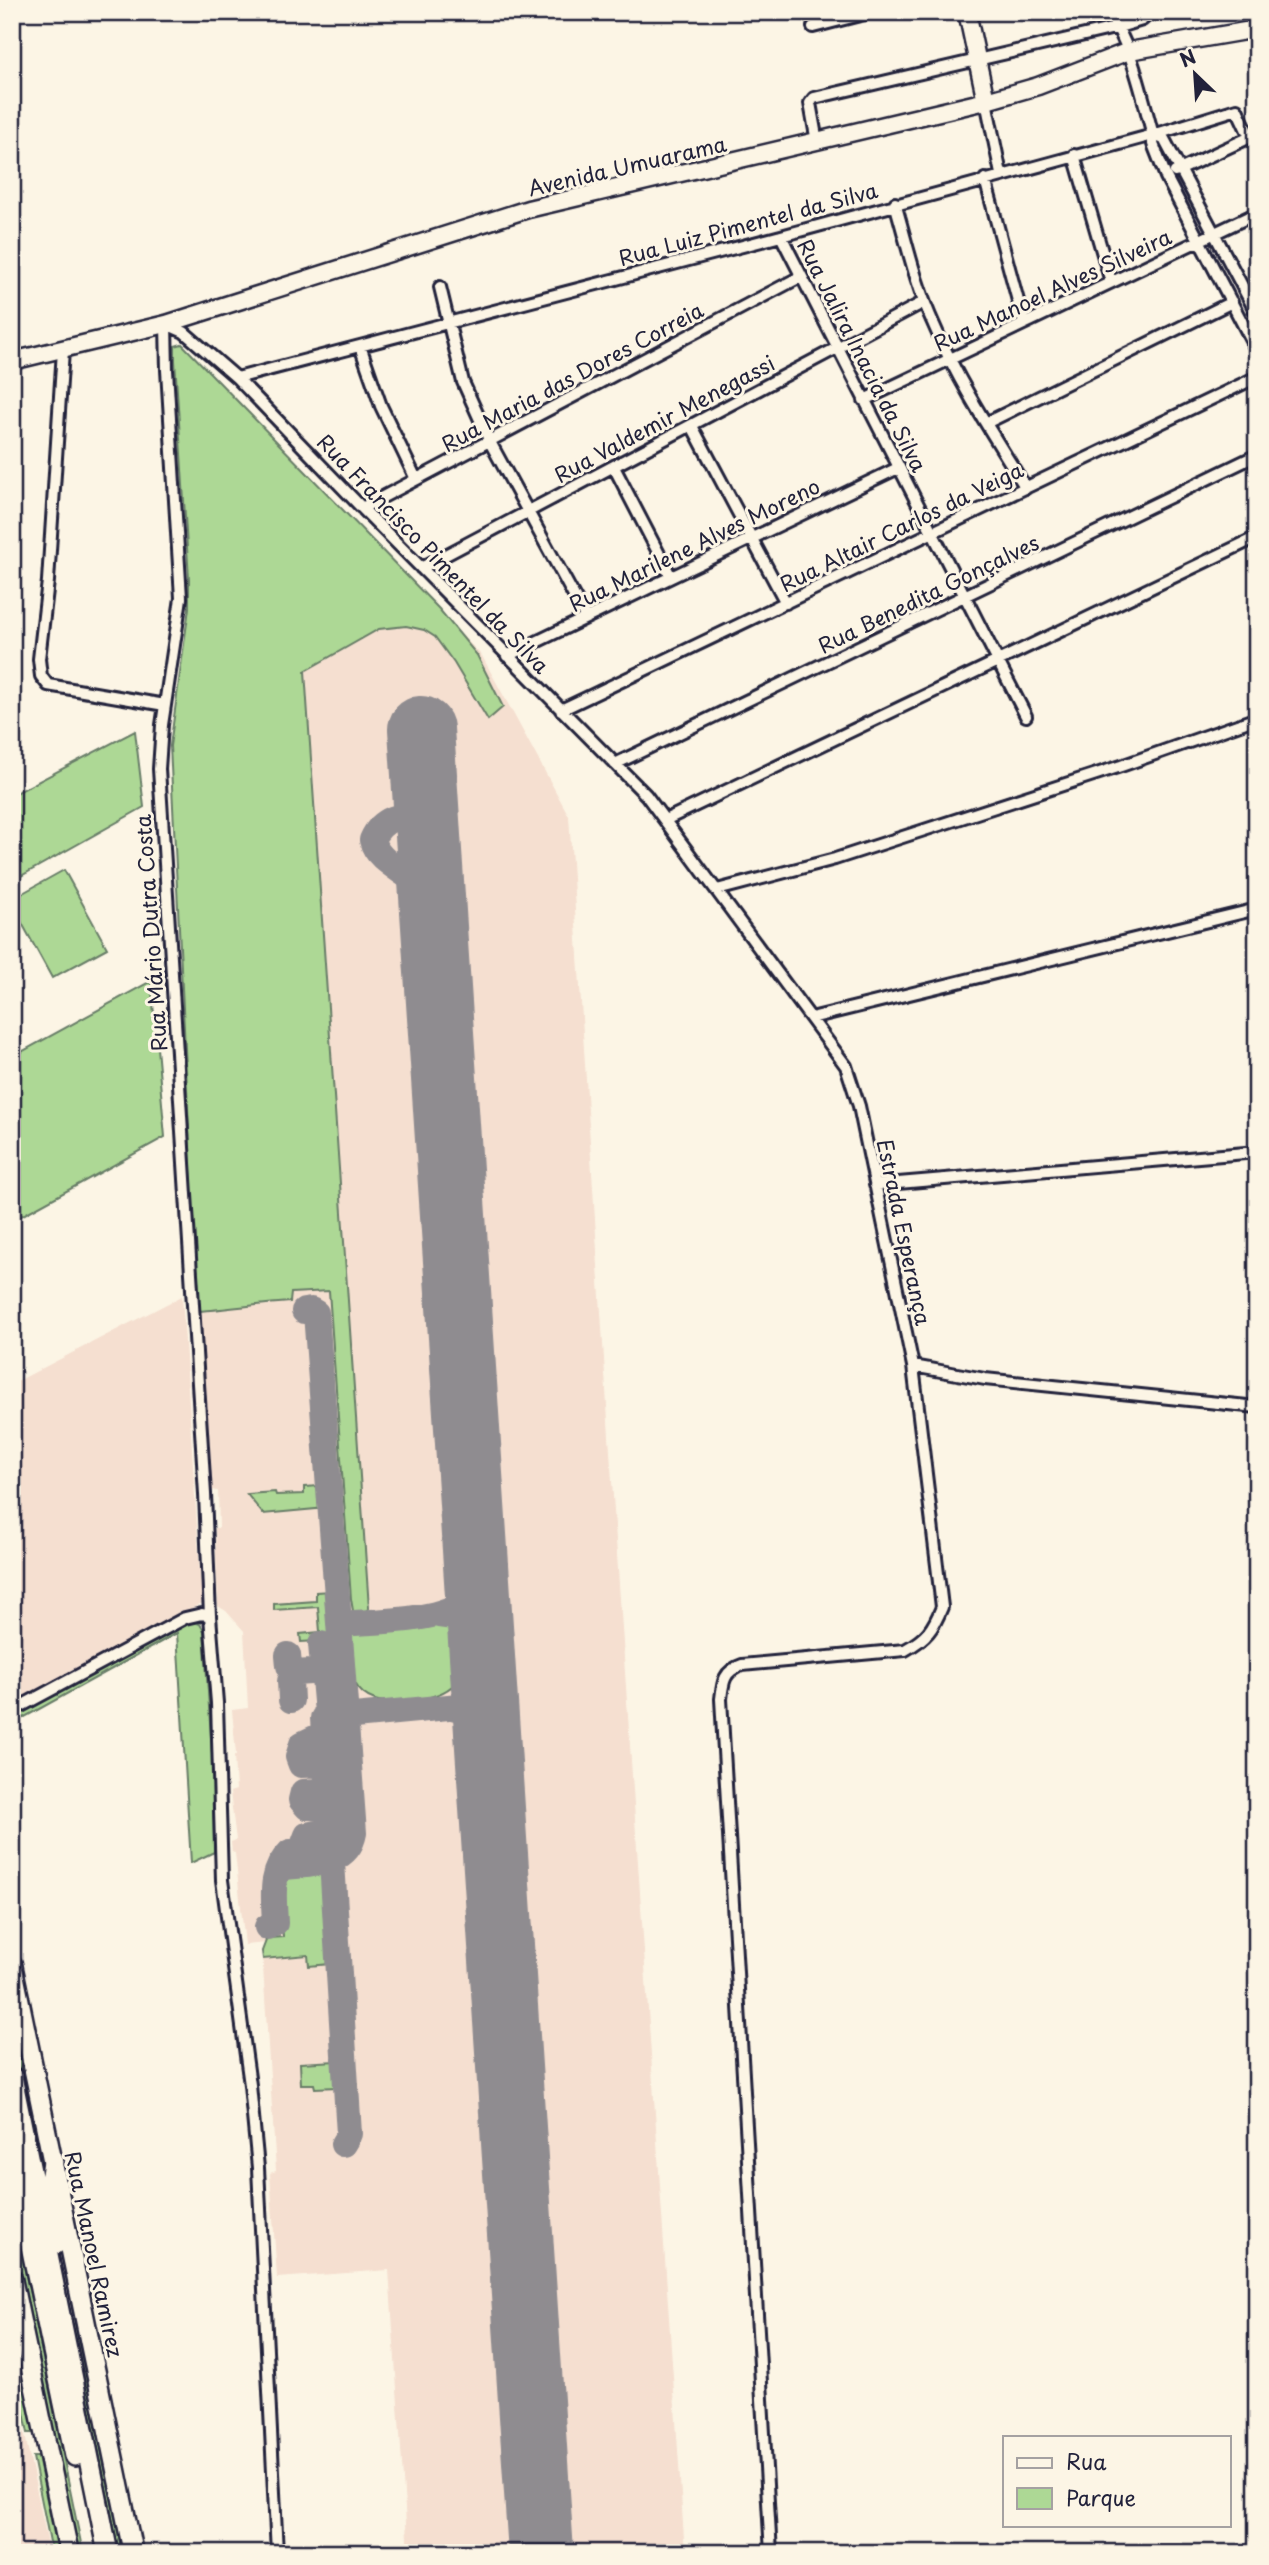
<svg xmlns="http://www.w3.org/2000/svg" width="1269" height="2565" font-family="'Playpen Sans',sans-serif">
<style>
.built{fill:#f5dfd0}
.green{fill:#add895;stroke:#687d68;stroke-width:2}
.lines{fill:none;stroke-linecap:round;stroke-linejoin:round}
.taxiway{stroke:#8f8c90;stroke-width:26}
.runway{stroke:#8f8c90;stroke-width:66}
.street-casing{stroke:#22223b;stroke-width:16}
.secondary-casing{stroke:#22223b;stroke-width:21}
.primary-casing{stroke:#22223b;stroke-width:23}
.highway-casing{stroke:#22223b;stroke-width:24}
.street{stroke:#fcf5e5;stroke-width:10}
.secondary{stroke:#fcf5e5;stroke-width:16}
.primary{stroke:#fcf5e5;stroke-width:18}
.highway{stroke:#fcf5e5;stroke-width:19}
.labels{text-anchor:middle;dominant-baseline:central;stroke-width:6;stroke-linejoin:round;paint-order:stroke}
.street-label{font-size:21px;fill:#22223b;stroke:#fcf5e5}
</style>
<rect width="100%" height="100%" fill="#fcf5e5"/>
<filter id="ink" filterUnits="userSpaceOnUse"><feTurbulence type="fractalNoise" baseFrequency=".0143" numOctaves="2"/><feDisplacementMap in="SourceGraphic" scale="14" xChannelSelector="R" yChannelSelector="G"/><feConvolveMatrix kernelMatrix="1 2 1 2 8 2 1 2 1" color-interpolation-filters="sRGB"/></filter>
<g filter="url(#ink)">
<path class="built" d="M345,513L482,656L569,816L610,1452L685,2553H408L389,2270L277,2278L270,2173L276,2171L262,1951L266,1943L245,1945L235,1853L232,1852L231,1842L236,1840L230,1792L236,1790L234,1756L236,1755L232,1710L248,1708L244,1631L226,1611L218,1606L215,1528H219L218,1491L211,1490L198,1311L235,1308L245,646Z
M182,1296L202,1603L12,1703V1384Z
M12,2373L26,2440L50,2553H12Z"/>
<path class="green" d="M182,344L439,609L477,655L503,707L488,720L454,663L435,637L424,630L406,626L379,629L305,671L369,1608L364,1613L353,1611L351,1599L329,1291L291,1293L290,1302C259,1304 229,1309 198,1311L170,746L189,608V579L175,360V346Z
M135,731L144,807L12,881V795Z
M64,870L107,948L52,978L12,905V899Z
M151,981L165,1137L12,1221V1057Z
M320,1486L324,1487L326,1508L263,1514L247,1494L275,1492L276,1495L304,1494V1487Z
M330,1591L335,1640L301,1642L300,1634L320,1632L318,1607L274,1610V1604L316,1601V1592Z
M189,1620L200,1624L204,1631L213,1768L214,1852L191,1863L177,1633L12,1724V1716Z
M456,1622C459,1640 466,1664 456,1681C446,1699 394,1706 375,1700C366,1697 359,1691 355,1683C347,1669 350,1645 349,1629Z
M323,1870L330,1964L309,1966L308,1955L263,1959L262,1951L267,1938L283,1937L280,1876L290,1872Z
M12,1991L44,2145L48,2214L12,2034Z
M336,2061L337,2087L315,2088L314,2084H301L300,2063Z
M12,2207L83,2553H75L12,2247Z
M62,2250L128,2553H119L90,2410Z
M12,2322L34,2433H28L12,2352Z
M33,2457H38L58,2553H52Z"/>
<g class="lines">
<path class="taxiway" d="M426,813C403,815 382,816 372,840C379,868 420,873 432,904
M304,1311L311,1310L316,1313L345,1704L348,1713L354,1716H341L339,1723L341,1733L347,1739
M439,1615L461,1618L480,1634
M340,1624C384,1620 444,1624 478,1592
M321,1644L327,1713L323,1718L349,2134L343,2144
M288,1655L289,1666L295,1673L341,1670
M291,1700L290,1681L295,1673
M452,1707C471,1711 479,1719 487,1736
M321,1735L302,1744L298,1757L301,1765L327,1764L332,1770L341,1771
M321,1803L315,1807H307L301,1800L303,1792L336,1790L343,1792
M307,1849L304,1843L307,1835L316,1833L323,1835
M285,1867C311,1864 348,1866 354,1833L346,1725L349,1719L354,1716L459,1706L475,1693L483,1671
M267,1927L275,1923C274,1897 269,1872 290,1852"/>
<path class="runway" d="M421,729L541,2553"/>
<g class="street-casing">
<path id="street" d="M1108,12C1133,48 1141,93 1153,135V144L1166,177L1257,351
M813,27L872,12
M986,101L1001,174
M1153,135L1164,139L1257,314
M817,142L810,103L814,98L1119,27L1142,20L1151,12
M1074,155L1111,282
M1175,172L1257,134
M985,179L1024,323
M895,203C907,244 916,286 934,325C958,382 993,435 1026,488
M781,236L1026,716
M440,287L463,382L490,442L586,618
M360,346L381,406L416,479
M63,350L48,581L39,659L41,676L48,685L165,705
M237,378L781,236L1153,135L1237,109L1250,137
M864,400L1257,213
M986,423L1232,302
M692,426L786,603
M614,467L671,577
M362,508L800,277
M421,568L924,302
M507,656L898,468
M561,710L1257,377
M615,764L1257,455
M665,820L1257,537
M717,890L835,859L1121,766L1257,718
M811,1018L1257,909
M875,1185L1257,1152
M210,1616L205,1494L159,769L162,725L181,598L167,370L166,324L184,332L237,378L362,508L646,795L846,1066L859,1106L913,1366L985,1379L1257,1407
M12,1711L185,1618L202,1614L210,1616L217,1703L222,1880L250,2085L258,2168L277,2553
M771,2553L721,1699C723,1681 724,1671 742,1665L905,1650C927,1638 933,1629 942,1607L913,1366"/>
</g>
<g class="secondary-casing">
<path id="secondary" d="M967,12L986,101
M12,361L166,324L528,209L986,101L1038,86L1129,51L1257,29"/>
</g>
<g class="primary-casing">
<path id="primary" d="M12,1964L133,2553
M12,2278L69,2553"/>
</g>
<g class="highway-casing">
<path id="highway" d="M12,2077L108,2553
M12,2155L75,2456
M53,2161L51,2175L56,2244"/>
</g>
<use href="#street" class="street"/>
<use href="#secondary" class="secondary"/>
<use href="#primary" class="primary"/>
<use href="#highway" class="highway"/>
</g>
</g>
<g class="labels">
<g class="street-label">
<text transform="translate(627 165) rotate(-13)">Avenida Umuarama</text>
<text transform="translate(748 223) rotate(-15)">Rua Luiz Pimentel da Silva</text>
<text transform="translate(1052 289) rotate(-25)">Rua Manoel Alves Silveira</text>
<text transform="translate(863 355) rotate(63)">Rua Jalira Inacia da Silva</text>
<text transform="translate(572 376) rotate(-28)">Rua Maria das Dores Correia</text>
<text transform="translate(664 418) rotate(-28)">Rua Valdemir Menegassi</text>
<text transform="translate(901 526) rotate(-26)">Rua Altair Carlos da Veiga</text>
<text transform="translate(694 544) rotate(-26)">Rua Marilene Alves Moreno</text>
<text transform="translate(434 553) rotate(46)">Rua Francisco Pimentel da Silva</text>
<text transform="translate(928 593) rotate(-26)">Rua Benedita Gonçalves</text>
<text transform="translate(150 933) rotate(-94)">Rua Mário Dutra Costa</text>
<text transform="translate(905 1232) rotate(78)">Estrada Esperança</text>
<text transform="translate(95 2254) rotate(78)">Rua Manoel Ramirez</text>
</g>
</g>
<rect width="1269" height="2565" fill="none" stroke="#fcf5e5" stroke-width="42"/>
<rect x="21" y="21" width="1227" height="2523" fill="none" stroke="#22223b" stroke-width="2.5" filter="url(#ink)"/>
<rect x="1003" y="2436" width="228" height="91" fill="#fcf5e5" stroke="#a5a1a1" stroke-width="2"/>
<rect x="1017" y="2458" width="35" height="10" fill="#fcf5e5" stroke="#a5a1a1" stroke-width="2"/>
<text x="1066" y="2470" font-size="21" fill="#22223b">Rua</text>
<rect x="1017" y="2488" width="35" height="21" fill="#add895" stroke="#a5a1a1" stroke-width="2"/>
<text x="1066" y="2506" font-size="21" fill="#22223b">Parque</text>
<g transform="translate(1195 74) rotate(335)" stroke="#fcf5e5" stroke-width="5" paint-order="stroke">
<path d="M0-5L12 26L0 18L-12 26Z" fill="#22223b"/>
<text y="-10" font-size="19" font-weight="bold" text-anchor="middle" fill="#22223b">N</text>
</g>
</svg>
